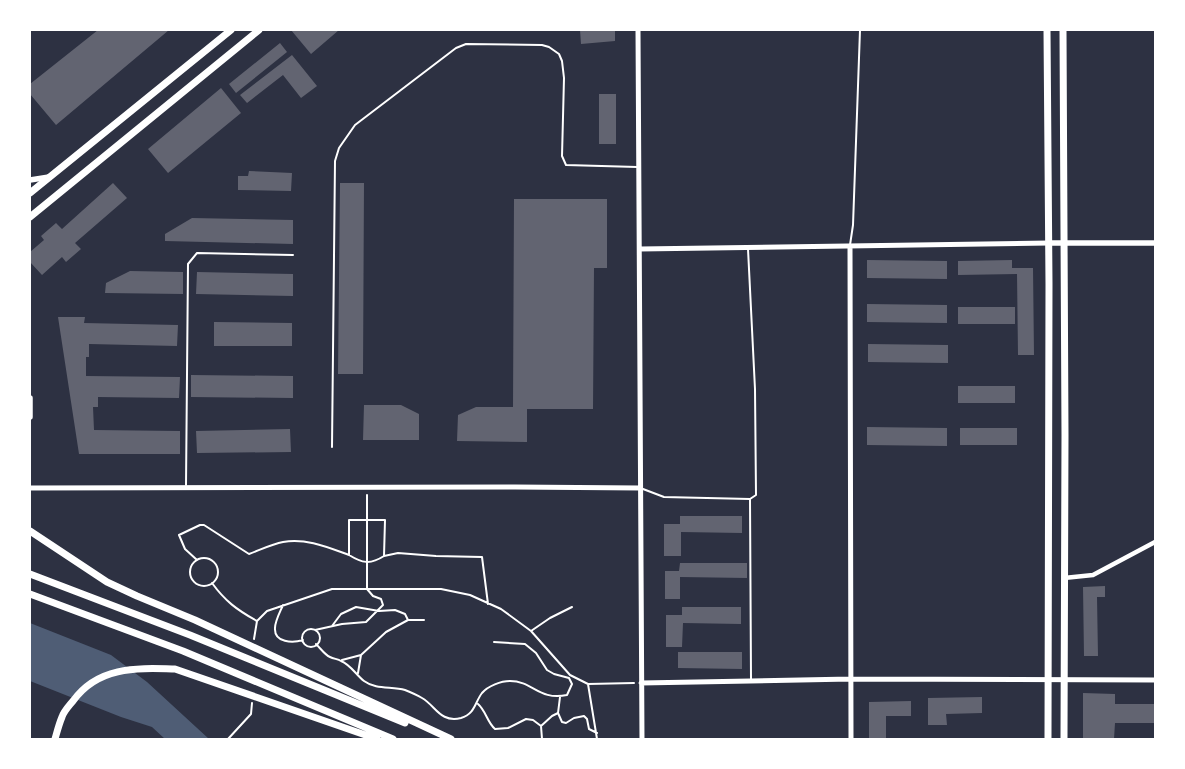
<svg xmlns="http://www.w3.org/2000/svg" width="1185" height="769" font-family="'Asap Condensed',sans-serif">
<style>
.water{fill:#4f5d75}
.building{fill:#626471}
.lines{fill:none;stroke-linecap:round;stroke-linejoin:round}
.path{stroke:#fff;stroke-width:2}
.service{stroke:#fff;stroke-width:2}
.minor{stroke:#fff;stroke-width:4.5}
.tertiary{stroke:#fff;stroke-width:5}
.secondary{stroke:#fff;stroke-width:5.5}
.primary{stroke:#fff;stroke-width:7}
.trunk{stroke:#fff;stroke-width:7}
</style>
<rect width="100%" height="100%" fill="#2d3142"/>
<path class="water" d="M30,623L111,655L147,682L209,739H165L152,727L121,717L30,681Z"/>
<path class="building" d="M98,30H169L56,125L30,94V84Z
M291,30H339L311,54Z
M580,30H615V41L581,44Z
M280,43L287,52L236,93L229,84Z
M292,55L317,86L301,98L283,75L247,103L240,95Z
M221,88L241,113L168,173L148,149Z
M599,94H616V144H599Z
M249,171L292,173L291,191L238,190V176H248Z
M113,183L127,198L75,243L81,249L66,262L62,257L42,275L30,262V252L44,240L41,236L56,223L62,229Z
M340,183H364L363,374H338Z
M514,199H607V268H594L593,409H527V442L457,441L458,415L476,407H513Z
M192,218L293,220V244L165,241V234Z
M867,260L947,261V279L867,278Z
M1012,260V268H1033L1034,355H1018L1017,274L958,275V261Z
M130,271L183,272V294L105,293L106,283Z
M197,272L293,274V296L196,294Z
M867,304L947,305V323L867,322Z
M958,307H1015V324H958Z
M58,317H85L84,323L178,325L177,346L89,344V357H86V376L180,377L179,398L98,397V407H93L94,430L180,431V454H79Z
M214,322L292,323V346H214Z
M868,344L948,345V363L868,362Z
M191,375L293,376V398L191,397Z
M958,386H1015V403H958Z
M364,405H401L419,414V440H363Z
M867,427L947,428V446L867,445Z
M960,428H1017V445H960Z
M290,429L291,452L197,453L196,431Z
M680,516H742V533L681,532V556H664V524H680Z
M680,563H747V578L680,577V599H665V571H679Z
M1105,586V597H1097L1098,656H1084L1083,587Z
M682,607H741V624L683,623L682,647H666V615H682Z
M678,652H742V669L678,668Z
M1083,693L1115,694V704H1155V723H1115L1114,739H1083Z
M982,697V713L946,714L947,725H928V698Z
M911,701V716H886V739H869V702Z"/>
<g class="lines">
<path class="path" d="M349,520H385L384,556C370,565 362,563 349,555Z
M384,556L398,553L436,556L482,557L488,604
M190 572a14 14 0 1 1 28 0a14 14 0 1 1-28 0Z
M197,560L185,549L179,535L200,525H204L249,554C260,550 272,544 283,542C306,538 327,547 349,555
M212,583C225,601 237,610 257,621
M283,605C280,612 275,621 275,628C274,643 293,643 303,640
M332,626L341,614L356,607L379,611L395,610L405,614L408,620
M302 638a9 9 0 1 1 18 0a9 9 0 1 1-18 0Z
M315,630L342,624L366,622L383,605L381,599L373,596L367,589V495
M531,631L550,618L572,607
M254,639L257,621L267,611L332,589H441L470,595L501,609L531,631L570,675L588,684L634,683
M316,644C321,649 325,655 330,657C334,659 338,659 341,661C351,665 356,675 364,681C376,690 392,686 405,690C410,692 417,695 422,698C436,706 440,723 461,718C475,714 475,702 482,693C488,686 501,681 510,681C533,681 539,701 567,695L572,684L569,678L554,674L547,670L536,653L525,644L494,642
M342,660L361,655
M358,673L361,655L386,632L408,620H424
M588,684L597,739
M478,704C486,711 487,722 495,729L508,728L526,719L533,720L541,726L542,739
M558,713L562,722L566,723L574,718L584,716L587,719L589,729L597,733
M541,726L552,716L558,713L560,697
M228,739L251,714L252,703"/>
<path class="service" d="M850,245L853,225L860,30
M748,249L755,389L756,495L750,499
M332,447L335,161L339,148L355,125L456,48L466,44L542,45L549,47L559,54L562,61L564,78L562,156L566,165L637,167
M186,485L188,264L197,253L293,255
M643,489L664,497L750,499L751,680"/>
<path class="minor" d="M1064,578L1093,575L1155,542"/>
<path class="tertiary" d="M638,30L642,739
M850,246L851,739
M640,249L1049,243
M30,488L515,487L640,488
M641,683L851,679L1155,680"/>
<path class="secondary" d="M30,180L49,177
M1049,243H1155
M30,398V417"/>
<path class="primary" d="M1047,30L1049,284L1048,739
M1063,30L1065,435L1064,739
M30,193L231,30
M30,217L259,30"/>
<path class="trunk" d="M30,531L107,582L137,596L195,620L451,739
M30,574L190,635L405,723
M30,594L183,651L393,739
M55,739C57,732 59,724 62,717C64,711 69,706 73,701C98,666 137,668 175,669L377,739"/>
</g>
<rect width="1185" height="769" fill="none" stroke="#ffffff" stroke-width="62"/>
</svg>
